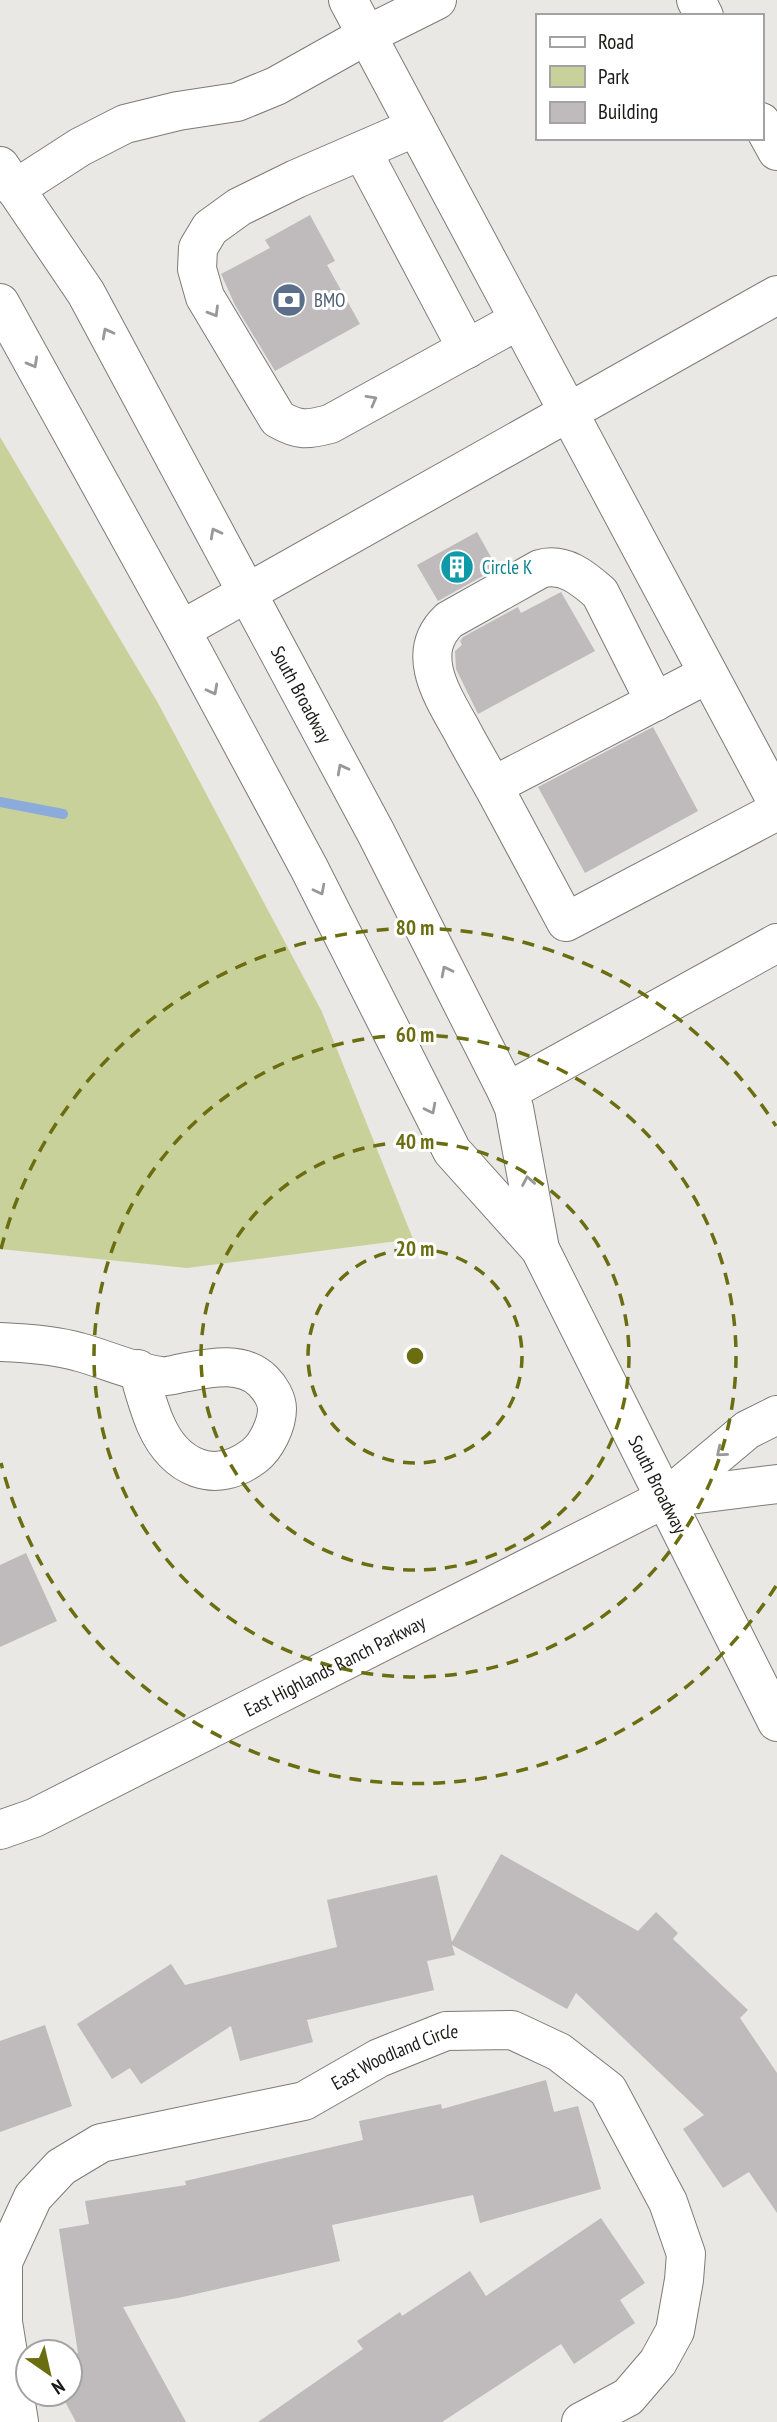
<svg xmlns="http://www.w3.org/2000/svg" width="777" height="2422" font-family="'PT Sans Narrow',sans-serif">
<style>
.green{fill:#c9d19a}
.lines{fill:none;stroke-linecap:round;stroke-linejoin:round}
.stream{stroke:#8babda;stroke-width:10}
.building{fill:#bfbabb}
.minor-casing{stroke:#7c7b77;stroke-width:40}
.major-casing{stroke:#7c7b77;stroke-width:40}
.minor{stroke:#fff;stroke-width:38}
.major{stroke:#fff;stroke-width:38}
.oneway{stroke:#989898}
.ring{fill:none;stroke:#6a6d10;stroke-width:3.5;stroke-dasharray:12 9}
.labels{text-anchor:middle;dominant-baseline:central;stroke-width:6;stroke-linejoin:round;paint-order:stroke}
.service-label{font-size:19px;fill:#4e5e75;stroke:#fff;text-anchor:start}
.culture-label{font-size:19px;fill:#0d838f;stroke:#fff;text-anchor:start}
.street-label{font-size:19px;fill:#1b1a19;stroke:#fff}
.centre{fill:#6a6d10;stroke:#fff;stroke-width:3.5}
.ring-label{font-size:21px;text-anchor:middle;font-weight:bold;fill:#6a6d10;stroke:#fff;stroke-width:6;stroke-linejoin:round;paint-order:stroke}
</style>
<rect width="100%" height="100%" fill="#e9e8e4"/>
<path class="green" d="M0,437L158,703L322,1012L413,1239L187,1268L0,1249Z"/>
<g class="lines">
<path class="stream" d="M0,802L63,814"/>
</g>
<path class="building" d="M310,215L335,261L327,265L360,324L275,371L235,305L221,274L270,248L265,240Z
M477,532L497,568L438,601L417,565Z
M561,592L595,651L478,714L456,669L455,651L462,645L460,641L463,637L518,607L521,613Z
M653,727L698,811L585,873L538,787Z
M26,1553L57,1621L0,1647V1565Z
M501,1854L638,1931L656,1912L678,1933L673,1939L748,2010L740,2018L777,2073V2213L749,2172L723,2188L683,2129L704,2115L576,1993L567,2009L452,1945L455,1955L427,1961L434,1990L307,2020L313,2042L240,2061L231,2026L141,2084L130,2068L112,2079L77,2024L171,1964L185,1985L337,1947L327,1900L437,1875L452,1942Z
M45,2025L72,2106L0,2132V2041Z
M546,2080L554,2112L578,2106L601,2189L480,2223L473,2195L332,2225L340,2261L178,2298L123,2307L186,2422H76L61,2394H70V2357L78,2353L59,2229L89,2224L85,2201L186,2185L185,2181L363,2140L359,2121L441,2104L442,2109Z
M601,2218L645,2283L620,2300L635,2323L574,2364L561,2344L442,2422H258L363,2349L357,2341L400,2312L402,2316L470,2271L486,2296Z"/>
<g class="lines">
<g class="minor-casing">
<g id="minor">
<path d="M348,0L777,802"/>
<path d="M696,0L704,16"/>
<path d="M761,122L777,151"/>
<path d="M416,127L296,179L239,207L210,228L198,248L197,269L205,297L278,419C299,431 307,430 330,424L519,320"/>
<path d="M362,151L467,349"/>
<path d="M15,189L80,147L125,124L178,111L237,102L276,86L367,35L437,0"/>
<path d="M181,630L777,295"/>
<path d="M708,674L493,786L566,922L777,811"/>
<path d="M493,786C482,767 471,748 461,729C442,695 414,653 449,620L540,569C564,562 583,578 600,593L655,702"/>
<path d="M507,1092L777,943"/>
<path d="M0,1342C25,1343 55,1345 79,1352C102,1358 139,1374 161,1376C168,1377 176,1374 182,1373C209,1368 242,1360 263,1381C270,1388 277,1399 277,1409C277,1425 266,1447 254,1456C215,1486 175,1468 156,1425C148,1407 143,1388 138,1369"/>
<path id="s1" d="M19,2422L3,2322V2262L33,2197L61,2167L101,2143L304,2101L379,2058L446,2031L512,2030L559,2052L608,2090L668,2202L686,2254L684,2280L675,2331L658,2362L628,2397L581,2422"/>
</g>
</g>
<g class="major-casing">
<g id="major">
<path id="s2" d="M0,166L86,293L376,833L507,1092L514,1108L540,1249"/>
<path id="s3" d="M0,303L181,630L309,868L452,1151L540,1249L777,1722"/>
<path d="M666,1498L777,1484"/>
<path id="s4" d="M0,1830L34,1818L666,1498L747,1430L777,1415"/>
</g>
</g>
<use href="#minor" class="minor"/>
<use href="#major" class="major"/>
</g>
<defs><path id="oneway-chevron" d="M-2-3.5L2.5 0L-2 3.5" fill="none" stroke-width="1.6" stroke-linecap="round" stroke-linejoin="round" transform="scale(1.75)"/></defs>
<g class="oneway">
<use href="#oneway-chevron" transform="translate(214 312) rotate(59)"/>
<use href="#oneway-chevron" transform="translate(107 333) rotate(-118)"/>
<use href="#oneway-chevron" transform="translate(33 363) rotate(61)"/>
<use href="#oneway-chevron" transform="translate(372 400) rotate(-29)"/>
<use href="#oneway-chevron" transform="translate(215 533) rotate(-118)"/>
<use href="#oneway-chevron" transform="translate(213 690) rotate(62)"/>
<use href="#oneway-chevron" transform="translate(342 769) rotate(-118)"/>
<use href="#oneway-chevron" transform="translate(320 890) rotate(63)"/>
<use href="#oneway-chevron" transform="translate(446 971) rotate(-117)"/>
<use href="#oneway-chevron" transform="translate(431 1109) rotate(63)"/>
<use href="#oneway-chevron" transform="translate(528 1181) rotate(-100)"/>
<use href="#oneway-chevron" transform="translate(721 1452) rotate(140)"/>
</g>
<g class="ring">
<circle cx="415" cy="1356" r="107"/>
<circle cx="415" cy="1356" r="214"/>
<circle cx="415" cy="1356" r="321"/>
<path d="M776 1586A428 428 0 0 1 1 1463M1 1249A428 428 0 0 1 776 1126"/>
</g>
<defs>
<g id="bank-disc" transform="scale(1.75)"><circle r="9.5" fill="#5c6f8a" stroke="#fff"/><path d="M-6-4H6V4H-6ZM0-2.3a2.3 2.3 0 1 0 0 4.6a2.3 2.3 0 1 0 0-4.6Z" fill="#fff"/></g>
<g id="building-disc" transform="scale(1.75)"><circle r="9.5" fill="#0f9aa8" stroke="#fff"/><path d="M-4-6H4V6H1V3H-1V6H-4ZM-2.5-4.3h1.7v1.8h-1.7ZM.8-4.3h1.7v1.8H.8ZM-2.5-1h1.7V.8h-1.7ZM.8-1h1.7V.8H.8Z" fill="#fff"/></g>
</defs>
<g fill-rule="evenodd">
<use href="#bank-disc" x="289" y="300"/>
<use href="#building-disc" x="457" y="567"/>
</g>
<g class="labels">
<g class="service-label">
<text x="314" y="300">BMO</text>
</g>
<g class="culture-label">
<text x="482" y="567">Circle K</text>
</g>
<g class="street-label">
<text stroke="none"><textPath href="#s2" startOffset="609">South Broadway</textPath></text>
<text stroke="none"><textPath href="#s3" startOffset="1356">South Broadway</textPath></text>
<text stroke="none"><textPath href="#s4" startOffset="373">East Highlands Ranch Parkway</textPath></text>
<text stroke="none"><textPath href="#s1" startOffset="630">East Woodland Circle</textPath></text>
</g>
</g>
<circle cx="415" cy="1356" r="10" class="centre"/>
<g class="ring-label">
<text x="415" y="935">80 m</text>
<text x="415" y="1042">60 m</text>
<text x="415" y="1149">40 m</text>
<text x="415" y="1256">20 m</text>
</g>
<rect x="536" y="14" width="228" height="126" fill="#ffffff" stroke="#a4a3a3" stroke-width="2"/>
<rect x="550" y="37" width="35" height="10" fill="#ffffff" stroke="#a4a3a3" stroke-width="2"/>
<text x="598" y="49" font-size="21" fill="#1b1a19">Road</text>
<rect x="550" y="66" width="35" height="21" fill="#c9d19a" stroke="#a4a3a3" stroke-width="2"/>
<text x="598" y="84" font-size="21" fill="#1b1a19">Park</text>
<rect x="550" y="102" width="35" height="21" fill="#bfbabb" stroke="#a4a3a3" stroke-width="2"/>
<text x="598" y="119" font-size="21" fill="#1b1a19">Building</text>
<g transform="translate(49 2373) rotate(146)"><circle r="33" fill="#ffffff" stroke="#a4a3a3" stroke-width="2"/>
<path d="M0-5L12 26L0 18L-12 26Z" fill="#6a6d10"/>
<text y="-10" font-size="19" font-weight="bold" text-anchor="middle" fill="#1b1a19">N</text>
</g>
</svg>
